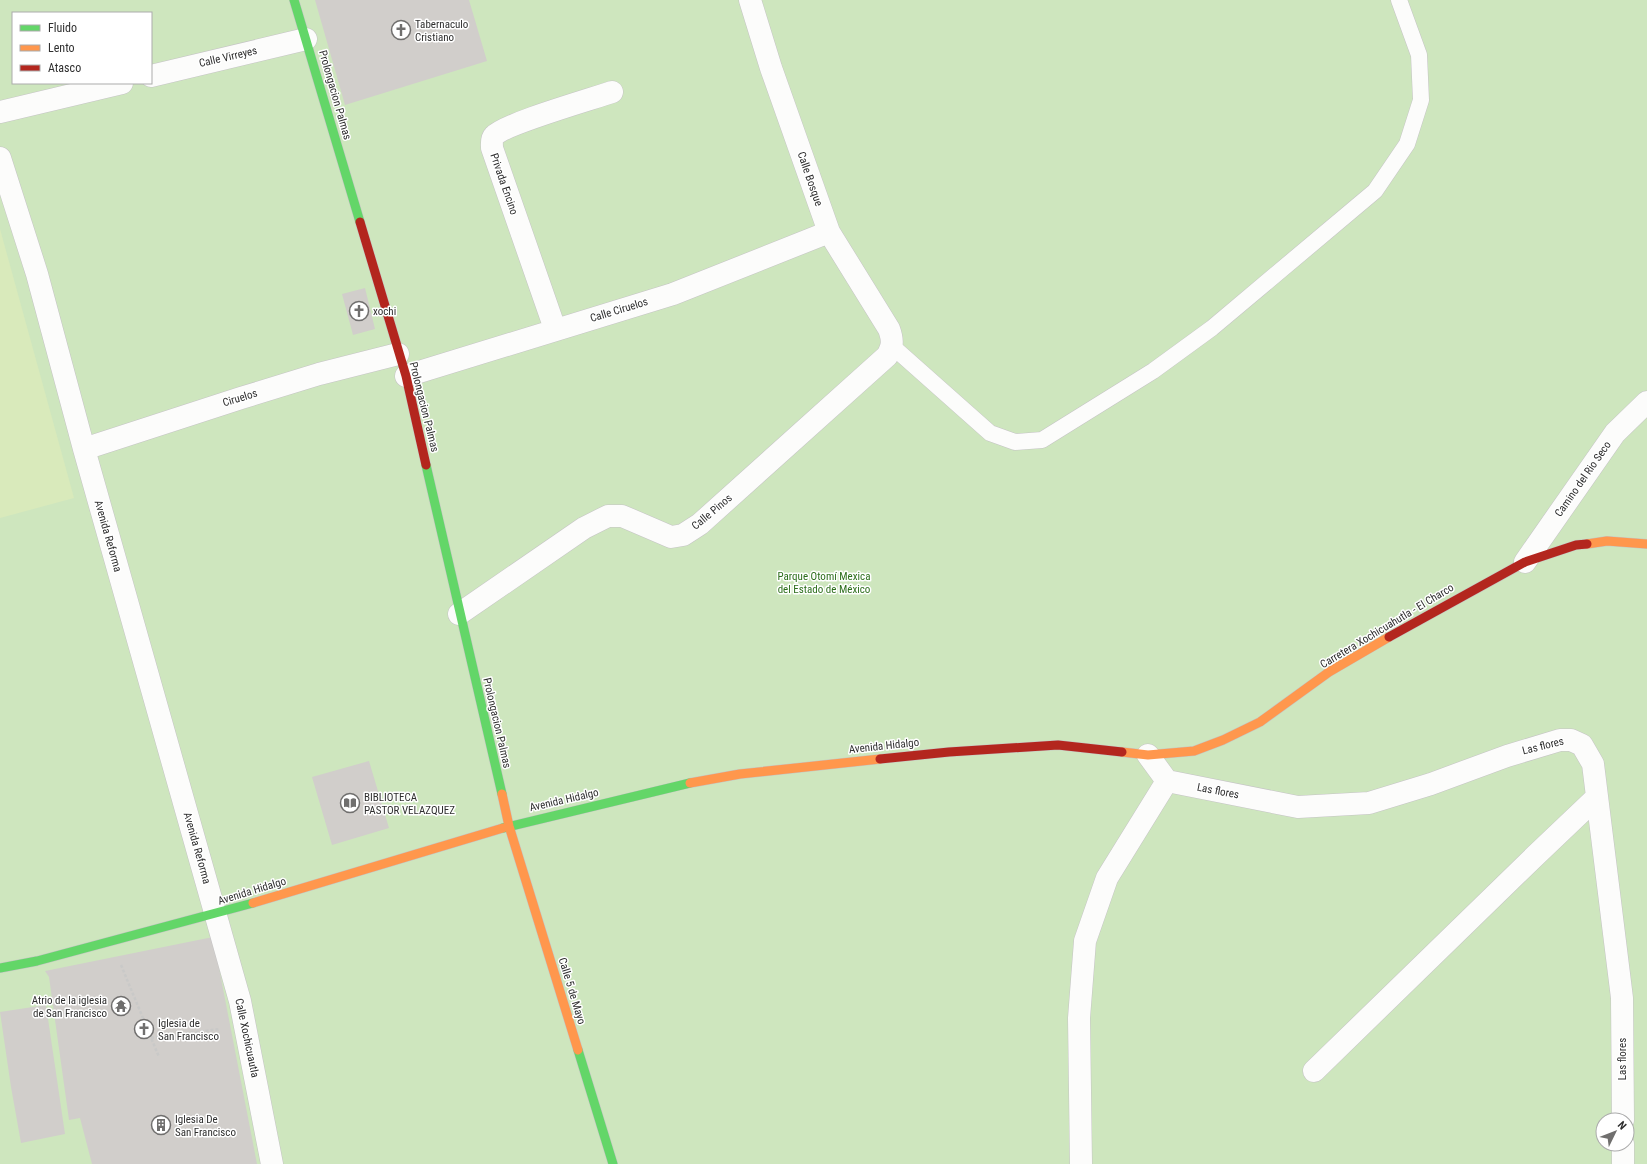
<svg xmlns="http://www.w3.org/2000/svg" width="1647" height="1164" font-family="'Roboto Condensed',sans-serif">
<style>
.green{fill:#cee6be;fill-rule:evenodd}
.pitch{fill:#d9eabb}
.building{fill:#d1cecb}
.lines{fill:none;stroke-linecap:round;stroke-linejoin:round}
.lane-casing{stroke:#c5c4c5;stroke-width:17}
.street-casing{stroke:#c5c4c5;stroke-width:23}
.fast-casing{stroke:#c5c4c5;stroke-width:10}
.slow-casing{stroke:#c5c4c5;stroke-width:10}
.jam-casing{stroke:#c5c4c5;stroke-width:10}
.path{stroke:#c9c9c8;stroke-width:2.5;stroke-dasharray:3 2;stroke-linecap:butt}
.lane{stroke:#fcfcfb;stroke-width:16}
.street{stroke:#fcfcfb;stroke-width:22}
.fast{stroke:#63d668;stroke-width:9}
.slow{stroke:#ff974d;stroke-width:9}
.jam{stroke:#b3261e;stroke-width:9}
.labels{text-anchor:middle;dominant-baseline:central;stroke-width:3;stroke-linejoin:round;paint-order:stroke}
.poi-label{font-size:11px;fill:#2e2e2e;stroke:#fff;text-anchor:start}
.street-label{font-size:11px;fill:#2e2e2e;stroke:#fff}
.park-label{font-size:11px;fill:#2c6e1b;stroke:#fff}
</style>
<rect width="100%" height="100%" fill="#ece8e4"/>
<path class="green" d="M0,0H1647V1164H0ZM13,13H151V83H13ZM1603,1120H1627V1144H1603Z"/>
<path class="pitch" d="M0,229L74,498L0,518Z"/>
<path class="building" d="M315,0H469L487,61L345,105Z
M365,288L375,329L353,335L342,294Z
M369,761L389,828L332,845L312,777Z
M213,937L257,1164H92L80,1118L69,1120L49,977L45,971Z
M46,1005L65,1134L21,1143L11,1087L0,1012Z"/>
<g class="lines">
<g class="lane-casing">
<path id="lane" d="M892,346L990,433L1015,442L1042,440L1153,371L1212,328L1375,191L1407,144L1421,100L1419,55L1399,0"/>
</g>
<g class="street-casing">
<path id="street" d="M151,76L306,39
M0,112L122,83
M0,158L37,274L84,449L240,1001L272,1164
M555,329L492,148C492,144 491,139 494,136C504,124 592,99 612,92
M406,376L673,294L829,232
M84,449L241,398L319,374L398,354
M1525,562L1615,433L1647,402
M459,614L584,528L608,516H622L671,537L683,535L700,524L887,356C893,346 893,340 889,329L829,232L771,68L750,0
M1148,755L1167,781L1298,807L1369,803L1431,784L1507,756L1560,740H1571L1582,745L1593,764L1622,998L1623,1120
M1314,1071L1535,856L1597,797
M1623,1144V1164
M1081,1164L1079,1018L1085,941L1107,878L1167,781"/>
</g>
<g class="fast-casing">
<path id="fast" d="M294,0L360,222
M426,465L502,794
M503,828L690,783
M0,968L37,961L253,903
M578,1050L613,1164"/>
</g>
<g class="slow-casing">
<path id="slow" d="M1587,544L1607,541L1647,544
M1122,752L1148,755L1194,751L1223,740L1260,722L1329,672L1389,637
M690,783L740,774L880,759
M502,794L509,826L578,1050
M253,903L503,828"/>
</g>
<g class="jam-casing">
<path id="jam" d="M360,222L406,376L426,465
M1389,637L1525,562L1576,545L1587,544
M880,759L949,752L1058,745L1122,752"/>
</g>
<path class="path" d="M121,965L159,1057
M151,1038L220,1029"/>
<use href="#lane" class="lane"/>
<use href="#street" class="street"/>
<use href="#fast" class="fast"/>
<use href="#slow" class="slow"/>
<use href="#jam" class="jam"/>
</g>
<defs>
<g id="church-ring" transform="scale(1)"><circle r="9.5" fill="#fff" stroke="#706f6e" stroke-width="1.5"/><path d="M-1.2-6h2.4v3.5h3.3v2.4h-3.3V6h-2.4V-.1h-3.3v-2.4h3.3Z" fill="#706f6e"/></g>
<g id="library-ring" transform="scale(1)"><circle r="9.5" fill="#fff" stroke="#706f6e" stroke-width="1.5"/><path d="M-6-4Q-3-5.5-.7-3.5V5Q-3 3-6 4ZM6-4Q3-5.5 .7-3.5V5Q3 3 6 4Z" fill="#706f6e"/></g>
<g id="temple-ring" transform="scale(1)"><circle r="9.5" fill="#fff" stroke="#706f6e" stroke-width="1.5"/><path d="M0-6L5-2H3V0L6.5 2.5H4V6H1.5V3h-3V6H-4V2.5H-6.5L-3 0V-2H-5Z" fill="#706f6e"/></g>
<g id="building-ring" transform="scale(1)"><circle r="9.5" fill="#fff" stroke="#706f6e" stroke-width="1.5"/><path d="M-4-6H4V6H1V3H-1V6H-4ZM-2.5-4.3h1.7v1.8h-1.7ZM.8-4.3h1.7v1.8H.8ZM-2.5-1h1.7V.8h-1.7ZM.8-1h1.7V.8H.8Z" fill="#706f6e"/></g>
</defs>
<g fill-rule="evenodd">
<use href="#church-ring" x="401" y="30"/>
<use href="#church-ring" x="359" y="311"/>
<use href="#library-ring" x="350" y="803"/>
<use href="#temple-ring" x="121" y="1006"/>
<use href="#church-ring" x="144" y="1029"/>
<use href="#building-ring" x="161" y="1125"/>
</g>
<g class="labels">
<g class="poi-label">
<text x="415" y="24">Tabernaculo<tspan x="415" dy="13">Cristiano</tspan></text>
<text x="373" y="311">xochi</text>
<text x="364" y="797">BIBLIOTECA<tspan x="364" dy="13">PASTOR VELAZQUEZ</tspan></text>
<text x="107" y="1000" text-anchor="end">Atrio de la iglesia<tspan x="107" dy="13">de San Francisco</tspan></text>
<text x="158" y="1023">Iglesia de<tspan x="158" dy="13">San Francisco</tspan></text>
<text x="175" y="1119">Iglesia De<tspan x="175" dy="13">San Francisco</tspan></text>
</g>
<g class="street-label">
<text transform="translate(228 57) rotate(-13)">Calle Virreyes</text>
<text transform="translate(335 95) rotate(74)">Prolongacion Palmas</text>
<text transform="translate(810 179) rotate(71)">Calle Bosque</text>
<text transform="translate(504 184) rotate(71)">Privada Encino</text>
<text transform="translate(619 310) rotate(-17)">Calle Ciruelos</text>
<text transform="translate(240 398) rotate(-17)">Ciruelos</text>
<text transform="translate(424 407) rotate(76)">Prolongacion Palmas</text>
<text transform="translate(1583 479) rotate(-55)">Camino del Rio Seco</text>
<text transform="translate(712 512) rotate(-40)">Calle Pinos</text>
<text transform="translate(108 536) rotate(74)">Avenida Reforma</text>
<text transform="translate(1387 626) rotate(-31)">Carretera Xochicuahutla - El Charco</text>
<text transform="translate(497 723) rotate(77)">Prolongacion Palmas</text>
<text transform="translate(884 746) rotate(-6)">Avenida Hidalgo</text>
<text transform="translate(1543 746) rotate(-14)">Las flores</text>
<text transform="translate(1218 791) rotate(11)">Las flores</text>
<text transform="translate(564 800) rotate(-13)">Avenida Hidalgo</text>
<text transform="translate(197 848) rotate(74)">Avenida Reforma</text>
<text transform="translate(252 891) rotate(-17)">Avenida Hidalgo</text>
<text transform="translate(572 991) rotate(73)">Calle 5 de Mayo</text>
<text transform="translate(247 1038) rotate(78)">Calle Xochicuautla</text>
<text transform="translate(1622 1059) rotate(-90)">Las flores</text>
</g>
<g class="park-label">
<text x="824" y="576">Parque Otomí Mexica<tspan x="824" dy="13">del Estado de México</tspan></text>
</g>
</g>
<rect x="12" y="12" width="140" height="72" fill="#ffffff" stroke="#ababab"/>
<rect x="20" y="25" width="20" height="6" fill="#63d668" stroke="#ababab"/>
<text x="48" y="32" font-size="12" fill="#2e2e2e">Fluido</text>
<rect x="20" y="45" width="20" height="6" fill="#ff974d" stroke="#ababab"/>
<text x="48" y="52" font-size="12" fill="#2e2e2e">Lento</text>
<rect x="20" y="65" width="20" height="6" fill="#b3261e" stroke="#ababab"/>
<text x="48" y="72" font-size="12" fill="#2e2e2e">Atasco</text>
<g transform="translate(1615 1132) rotate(47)"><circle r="19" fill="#ffffff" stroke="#ababab"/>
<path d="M0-3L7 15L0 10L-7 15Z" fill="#706f6e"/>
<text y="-6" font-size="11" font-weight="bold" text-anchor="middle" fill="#2e2e2e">N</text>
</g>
</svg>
